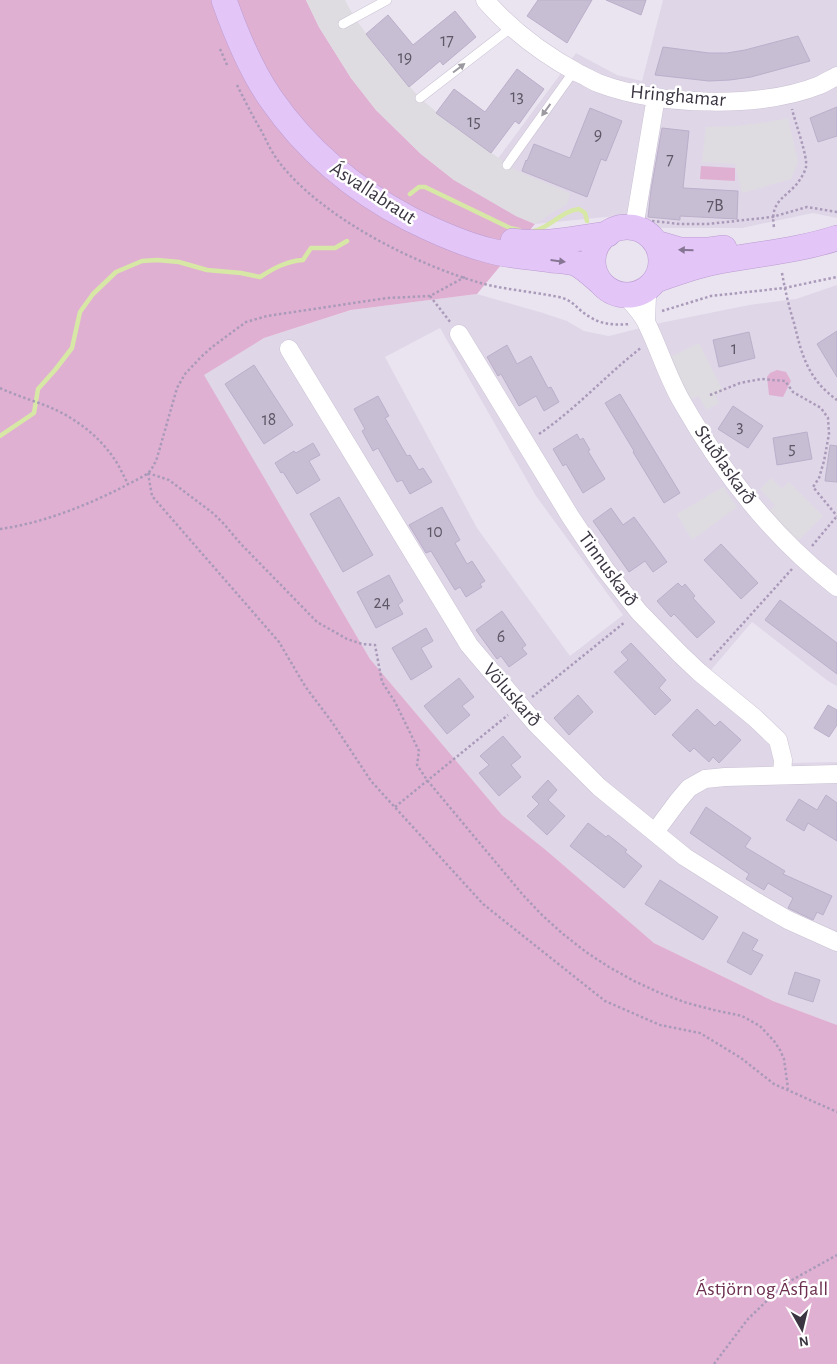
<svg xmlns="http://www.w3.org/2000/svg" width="837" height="1364" font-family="'Alegreya Sans',sans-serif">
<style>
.residential{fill:#dfd6e7;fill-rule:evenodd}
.green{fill:#e0b0d2}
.parking{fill:#dedce1}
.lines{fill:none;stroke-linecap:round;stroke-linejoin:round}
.stream{stroke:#d7e7a5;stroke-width:4.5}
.building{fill:#c7bed3;stroke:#bbafca}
.lane-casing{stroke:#cbc2d5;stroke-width:10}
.street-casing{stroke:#cbc2d5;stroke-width:19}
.secondary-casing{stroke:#bb9cd1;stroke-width:26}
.path{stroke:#aa9aba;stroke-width:2.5;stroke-dasharray:2.5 2.5;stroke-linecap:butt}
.lane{stroke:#fff;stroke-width:9}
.street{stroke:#fff;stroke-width:18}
.secondary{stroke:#e4c5f8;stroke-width:25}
.oneway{fill:#9c9aa0}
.oneway2{fill:#867693}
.labels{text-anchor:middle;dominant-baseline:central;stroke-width:5;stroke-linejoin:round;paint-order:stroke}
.number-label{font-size:18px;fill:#5d5766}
.street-label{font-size:20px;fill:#3a3541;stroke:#fff}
.park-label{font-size:20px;fill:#6c2f4f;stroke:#fff}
</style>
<rect width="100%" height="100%" fill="#eae4f0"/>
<path class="residential" d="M306,0L411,97L494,164L576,53L617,75L642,81L663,0H837V218L813,213L742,228H654L616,216L535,224L516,216L454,180Z
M837,285V686L828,681L752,622L711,670L784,733L788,740L790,763L837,762V1025L773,1001L654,943L547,851L502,815L370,659L203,375L264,338L352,310L477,294L543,313L567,321L584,331L609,336L660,323L749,305L796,299ZM440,328L536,496L623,615L570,656L477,528L385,357Z"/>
<path class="green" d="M0,0H306L319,27L351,78L376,110L421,154L454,180L516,216L535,224L477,294L351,310L264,338L204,375L370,659L502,815L547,851L654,943L773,1001L837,1025V1364H0Z
M701,166L735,168V181L700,179Z
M777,370L786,372L791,381L783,397L769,395L767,377L770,373Z"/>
<path class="parking" d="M306,0H345L354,17L385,59L420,98L453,126L517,171L570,193L567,204L535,224L516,216L454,180L421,154L376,110L351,78L319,27Z
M788,118L798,162L791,179L742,193L735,164L702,162L706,127L736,126L769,122Z
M699,343L723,391L715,395L719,403L706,410L699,396L689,400L668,358Z
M771,478L782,489L789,482L823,516L798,541L769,512L775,505L760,489Z
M723,487L737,507L692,540L677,514Z"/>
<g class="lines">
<path class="stream" d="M410,194L419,187H425L510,228L519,230
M534,231C551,227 561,211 579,209L585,213L587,221
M0,436L34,413L38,389L55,370L72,348L80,312L93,294L116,272L142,261L157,260L179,262L207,270L241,273L260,277C274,268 287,261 303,260L311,248H335L347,241"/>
</g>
<path class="building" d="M538,0H592L567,43L527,16Z
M606,0H646L641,15Z
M455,11L476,37L443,65L440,61L409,87L366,34L388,15L413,45Z
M798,36L810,61L751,77L730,80L709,81L655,75L663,47L709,53H727L745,50Z
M517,69L544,89L519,124L515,121L491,153L436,113L454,89L485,112Z
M837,107V136L818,142L810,118Z
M590,108L622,121L606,161L601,159L587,197L522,171L526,160L527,161L534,144L570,158Z
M662,128L689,131L683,188L738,191L737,219L680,216V220L648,217L651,190Z
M837,331V377L817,344Z
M749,332L755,358L719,367L713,340Z
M507,345L517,364L531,356L548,388L551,387L559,402L544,411L536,396L519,406L501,374L498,376L487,357Z
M254,365L293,425L264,444L225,384Z
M620,394L680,493L664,503L633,452L634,451L605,403Z
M378,396L389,416L385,418L407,456L410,455L419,470L423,468L432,482L410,494L402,480L397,482L378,448L373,451L362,431L365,429L354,409Z
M733,406L763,426L748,448L718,429Z
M807,432L812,459L777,465L773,438Z
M577,434L580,440L583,438L590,450L588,451L605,479L583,493L566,464L563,466L553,449Z
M313,443L320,455L309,461L320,480L297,494L283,472L281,473L275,463L294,451L296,453Z
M830,445L837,446V482L825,481Z
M339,497L373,555L343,572L310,514Z
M442,507L460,540L455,543L467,564L472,561L485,581L480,584L482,587L466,597L460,587L455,590L431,551L426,553L409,525Z
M611,508L623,525L634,517L667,562L653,572L645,561L629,572L593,521Z
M721,544L758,583L741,599L704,560Z
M389,575L403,601L398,605L403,614L376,628L357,592Z
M678,583L682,587L685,584L695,596L693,598L715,622L697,638L674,614L671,617L657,601Z
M780,600L837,643V674L765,620Z
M502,611L526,645L522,648L527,654L509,667L501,656L497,659L476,630Z
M426,628L433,641L421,648L432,667L411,680L392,648Z
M631,643L666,680L659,688L671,700L655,715L614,672L628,660L621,652Z
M459,678L474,697L462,706L470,715L447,734L424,706Z
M578,695L593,712L569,735L554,718Z
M828,705L837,710V725L829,737L814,728Z
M697,709L715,726L720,721L741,740L719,763L713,757L709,762L694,748L690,752L672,735Z
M503,736L521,757L511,765L521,777L499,796L479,773L489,765L480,756Z
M548,780L557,790L548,800L565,816L547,835L527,816L539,804L532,797Z
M826,795L837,803V841L808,823L804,831L786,820L799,799L817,810Z
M706,807L751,838L745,847L785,871L783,874L832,896L823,915L817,912L813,920L788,908L793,898L768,883L764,890L746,879L749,874L690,833Z
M588,823L606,837L608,835L617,842L627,850L625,852L642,866L624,888L570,846Z
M660,880L718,917L703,940L645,904Z
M743,932L758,940L752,950L763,955L751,975L727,962Z
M795,972L820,980L813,1002L788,994Z"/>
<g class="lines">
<g class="lane-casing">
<path id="lane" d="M343,24L387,0
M420,98L512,27
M507,165L574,71"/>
</g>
<g class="street-casing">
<path id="street" d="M485,0C511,30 543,54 578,73C585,76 591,80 598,83C659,106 760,109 820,85C826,82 831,79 837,76
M634,228L656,97
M625,295C632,303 641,312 646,322C659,348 667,376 682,402C722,472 772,537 837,587
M646,320L647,296L650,286
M459,334L570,516L605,569L639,612L680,654L699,672L755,718L778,740L783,760L782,775
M289,349L469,645L536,724L599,787L685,857L755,901L788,920L837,942
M655,832L678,801L689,788L705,779L725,777L837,774"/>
</g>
<g class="secondary-casing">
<path id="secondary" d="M224,0C236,34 250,69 271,99C307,151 354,190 410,219C436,232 463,244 491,251C510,256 531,257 551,260C559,261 569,261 577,264C585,268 594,277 601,283
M593 261a34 34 0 1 1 68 0a34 34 0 1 1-68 0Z
M513,241C543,246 578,238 608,234
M656,243L680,250H709L724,248
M656,280C676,273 695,266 715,262C756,254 797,251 837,238"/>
</g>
<path class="path" d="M220,49L228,67
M237,85C245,101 253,117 262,132C267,142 272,153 279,162C322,218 416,265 484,284C509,290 534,292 559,297C574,300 577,310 590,317C602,325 616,325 630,324
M652,221L680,224H708L772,217L807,207L837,212
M774,227C769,198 789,198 801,178C803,175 805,171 806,167C808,157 795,122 792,109
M782,273C785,290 789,307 794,323C802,356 808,379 837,400
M430,296L451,323
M662,311L711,296L784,288L837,277
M0,388C15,395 31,400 47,406C72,416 97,434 113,457C119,465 123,475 128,484
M710,395L740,383L761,379L785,381L793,392L821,408L828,418L829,434L824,461L819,478L813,487L837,516
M539,434C576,409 606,375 642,347
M148,473L152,496L279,642L305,686L332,722L371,781L483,904L605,1001L660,1025L700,1033L741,1058L774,1084L837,1112
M148,473L169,480L214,514L224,524L240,543L317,622L347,639L362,644L375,645L382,682L395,702L419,751L417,765L427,780L523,895L542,915L563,934L586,952L609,967L634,981L660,993L687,1003L714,1010L742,1016L760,1026L774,1041L780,1050L784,1059L788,1089
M0,529C43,523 85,506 123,487C131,482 143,478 150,471C153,467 155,463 157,458L177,388L185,374L201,357L212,347L246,322L267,316L387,298L430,296L465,277
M812,546L837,516
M710,660L792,569
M532,697L625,622
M395,807L508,715
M714,1364L748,1319L783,1285L837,1255"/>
<use href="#lane" class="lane"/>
<use href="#street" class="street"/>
<use href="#secondary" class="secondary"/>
</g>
<defs><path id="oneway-solid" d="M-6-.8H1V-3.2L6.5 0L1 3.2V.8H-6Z" transform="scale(1.25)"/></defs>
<g class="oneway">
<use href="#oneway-solid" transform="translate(459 68) rotate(-37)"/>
<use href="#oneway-solid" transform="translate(546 110) rotate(126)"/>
</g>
<g class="oneway2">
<use href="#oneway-solid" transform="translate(686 250) rotate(-178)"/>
<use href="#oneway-solid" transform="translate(558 261) rotate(7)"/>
</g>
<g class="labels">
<g class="number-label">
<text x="447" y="41">17</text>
<text x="405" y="58">19</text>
<text x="517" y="97">13</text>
<text x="474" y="122">15</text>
<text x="598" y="135">9</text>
<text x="670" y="160">7</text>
<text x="715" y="206">7B</text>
<text x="734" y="349">1</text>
<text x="269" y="420">18</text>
<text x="740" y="427">3</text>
<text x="792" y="449">5</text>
<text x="435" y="532">10</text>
<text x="382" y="603">24</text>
<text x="501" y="637">6</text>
</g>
<g class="street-label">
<text transform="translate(678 96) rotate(5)">Hringhamar</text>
<text transform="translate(373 193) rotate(33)">Ásvallabraut</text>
<text transform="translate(725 465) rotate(55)">Stuðlaskarð</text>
<text transform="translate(608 569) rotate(54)">Tinnuskarð</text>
<text transform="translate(512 695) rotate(49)">Völuskarð</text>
</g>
<g class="park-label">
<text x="762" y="1289">Ástjörn og Ásfjall</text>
</g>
</g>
<g transform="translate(802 1329) rotate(172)" stroke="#ffffff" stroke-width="4" paint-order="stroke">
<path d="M0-4L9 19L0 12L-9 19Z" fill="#3a3541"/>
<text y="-8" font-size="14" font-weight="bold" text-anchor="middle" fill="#3a3541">N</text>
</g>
</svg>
